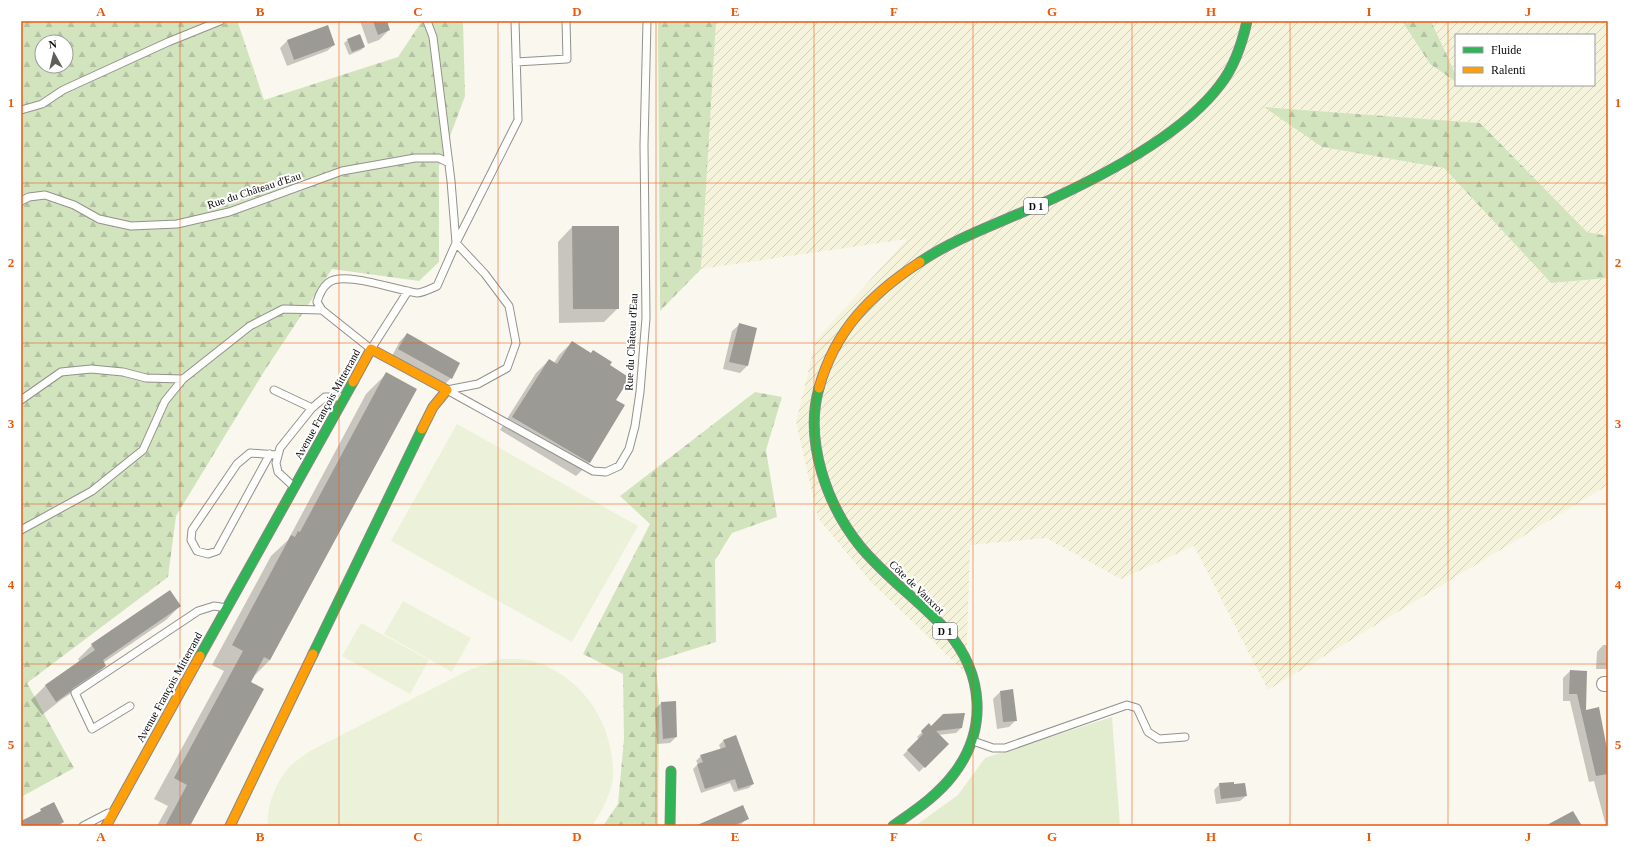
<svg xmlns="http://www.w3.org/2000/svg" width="1629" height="847" font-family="'Times New Roman',serif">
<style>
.farmland{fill:url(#farmland-furrows)}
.grass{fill:#e2edd0}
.forest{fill:url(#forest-firs);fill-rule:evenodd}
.pitch{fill:#ecf2d9}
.shadow{fill:#0003}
.building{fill:#9c9a95}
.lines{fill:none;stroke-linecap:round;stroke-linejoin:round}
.lane-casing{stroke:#93918d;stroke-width:9}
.street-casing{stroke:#93918d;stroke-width:16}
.fast-casing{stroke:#898884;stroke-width:11}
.slow-casing{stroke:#898884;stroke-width:11}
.lane{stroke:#fefefc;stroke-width:7}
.street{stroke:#fefefc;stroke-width:14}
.fast{stroke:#30b455;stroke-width:9}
.slow{stroke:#ff9f0a;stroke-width:9}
.grid{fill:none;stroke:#e8590c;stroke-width:1;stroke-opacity:0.55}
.labels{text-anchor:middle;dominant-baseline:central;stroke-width:4;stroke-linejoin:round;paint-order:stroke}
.shield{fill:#fff;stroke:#545454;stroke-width:1}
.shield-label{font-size:10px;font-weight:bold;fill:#0b0b0b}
.street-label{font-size:11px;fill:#0b0b0b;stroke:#fff}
.neatline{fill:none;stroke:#e8590c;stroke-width:1.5}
.grid-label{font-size:13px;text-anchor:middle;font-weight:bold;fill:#e8590c}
</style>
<defs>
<pattern id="farmland-furrows" width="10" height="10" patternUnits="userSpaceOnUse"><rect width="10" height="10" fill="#f6f3dc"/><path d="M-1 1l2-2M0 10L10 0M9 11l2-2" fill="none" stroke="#d2cfbb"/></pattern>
<pattern id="forest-firs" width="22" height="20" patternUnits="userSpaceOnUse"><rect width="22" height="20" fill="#d2e4be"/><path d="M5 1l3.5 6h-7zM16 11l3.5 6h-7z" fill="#b3c2a2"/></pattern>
</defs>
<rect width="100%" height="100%" fill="#faf7ee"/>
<path class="farmland" d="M715,21H1402L1430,64L1456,82V85H1594V35H1456V75L1431,21H1602L1608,26V236L1587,232L1480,123L1265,107L1322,147L1444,168L1551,283L1608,278V485L1268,690L1194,546L1121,579L1046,538L970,545L966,673L870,581L818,518L796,422L816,340L907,239L701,269Z"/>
<path class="grass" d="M1112,717L1120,826H915L958,795L985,758Z"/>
<path class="forest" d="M21,21H241L238,23L264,100L398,57L422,21H463L465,96L439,166V262L419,281L332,269L265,370L176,516L168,577L27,683L74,768L21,797ZM42,42H66V66H42Z
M658,21H716L701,269L660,311Z
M1402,21H1431L1456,75V82L1430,64Z
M1264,107L1480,123L1587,232L1608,236V278L1551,283L1444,168L1322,147Z
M755,392L782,397L766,450L777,517L732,533L715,560L716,642L655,661L659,697L658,826H603L618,804L624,739L623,674L583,654L650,524L620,496Z"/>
<path class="pitch" d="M457,424L638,526L572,642L391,541Z
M403,601L471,638L452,672L384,634Z
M361,623L429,660L410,694L342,656Z
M500,659C511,659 525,658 536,662C583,678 613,723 613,773C614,790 601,812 592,826H268C266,808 275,785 286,771C292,763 302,757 310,751L471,669Z"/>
<path class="shadow" d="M360,21H390L387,24L389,30L379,40L368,44Z
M327,27L334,45L327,51L287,66L280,48L287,41Z
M348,40L364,47L361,50L349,55L344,43Z
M572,227L618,308L604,322L559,323L558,242Z
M739,325L756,329L747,366L740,373L723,369L732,331Z
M407,334L451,378L444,385L392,356L400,341Z
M572,342L590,354L593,351L615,400L624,406L589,463L576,476L500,430L536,373L549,360L554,363L559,355Z
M387,373L416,390L270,660L252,678L188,826H157L168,806L154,799L224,671L212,665L271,556L288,540L366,394Z
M180,606L166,620L103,663L105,666L91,680L61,700L42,715L31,700L45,686L80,662L78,659L92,645Z
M1603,645H1608V669H1596L1597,652Z
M1570,671L1585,711L1606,750H1608V826H1606L1594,781L1589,782L1570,701H1563V678Z
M1000,692L1016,720L1009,727L997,729L993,699Z
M661,703L676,737L670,743L657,744L655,709Z
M931,727L961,728L956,733L938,735L947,744L919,772L903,755L919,739L917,737L924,730Z
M723,741L753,784L749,788L734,792L730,783L701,793L693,769L698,764L696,761L701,756L721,750L719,745Z
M1220,784L1246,796L1240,801L1216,804L1214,790Z
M747,819L739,826H714Z"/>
<path class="building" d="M373,21H387L390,30L378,35Z
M328,25L335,45L294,60L287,40Z
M360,34L365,47L352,52L347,39Z
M572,226H619V309H573Z
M739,323L757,328L748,366L729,362Z
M407,333L460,363L452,379L398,349Z
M572,341L591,353L593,350L612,362L610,365L630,378L616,400L625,405L590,463L512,417L549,359L557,364Z
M386,372L417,389L270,660L264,657L251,682L264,689L190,826H165L187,785L174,778L243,651L232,645L291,535L295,537L298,531L300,532Z
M170,590L181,606L103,660L106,666L72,689L70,692L56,702L45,685L95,650L91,644Z
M1570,670L1587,671L1586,710L1599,707L1608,754V774L1596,776L1577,694H1569Z
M1013,689L1017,721L1003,722L1000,691Z
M676,701L677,737L663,739L661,702Z
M965,713L962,728L936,731L949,744L925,768L907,750L923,734L921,731L929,723L931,726L943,714Z
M736,735L754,784L738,789L735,779L705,789L697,764L703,762L700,755L726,747L723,740Z
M1234,782V784L1245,783L1247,796L1221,799L1219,783Z
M54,802L64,822L57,826H21V821L41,811L40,809Z
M743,805L749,819L733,826H695Z
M1573,811L1582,826H1545Z"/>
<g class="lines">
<g class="lane-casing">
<path id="lane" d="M427,21L433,37L451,181L456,243L485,274L509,306L516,343L507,368L478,384L447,390
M516,62L567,59L566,21
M21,110L42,104L63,90L168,42L220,21
M21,201L29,197L45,195L74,205L99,219L131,226L177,224L229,212L342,171L415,158H439L449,163
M408,291L371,349L322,310L317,302C319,295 322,288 328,283C343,270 398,291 417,293C423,293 432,288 437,286L456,243L518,120L515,21
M274,390L312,408
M447,390L593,471L606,472L619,466L629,449L635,426L640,392L646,318L644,145L647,21
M21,400L61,372L91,369L123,372L146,378L183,379
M270,454L217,551L208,554L197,551L191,540L192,530L237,464L250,453L278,455
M293,486L278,472L276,463L280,448L312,408L325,397H342
M21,530L92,491L143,450L165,401L183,379L250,326L283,309L322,310
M130,706L92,729L75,693L198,611L214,606L227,608
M973,741L993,748H1005L1127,705L1137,708L1148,732L1159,739L1185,737
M83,826L108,813"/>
</g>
<g class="street-casing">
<path id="street" d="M1604,684H1608"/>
</g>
<g class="fast-casing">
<path id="fast" d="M920,262C954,239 994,225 1032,208C1091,182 1181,137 1220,85C1235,66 1242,44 1247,21
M819,388C804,441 827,505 860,546C886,578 920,601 947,631C984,674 988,730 953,775C937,796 914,811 893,826
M313,654L422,429
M200,656L353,382
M670,826L671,771"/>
</g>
<g class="slow-casing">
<path id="slow" d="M353,382L371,349L447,390L433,407L422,429
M819,388C835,330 871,294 920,262
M106,826L200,656
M230,826L313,654"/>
</g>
<use href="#lane" class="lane"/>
<use href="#street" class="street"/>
<use href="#fast" class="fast"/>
<use href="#slow" class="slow"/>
</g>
<path class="grid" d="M180,21V826M339,21V826M498,21V826M656,21V826M814,21V826M973,21V826M1132,21V826M1290,21V826M1448,21V826M21,183H1608M21,343H1608M21,504H1608M21,664H1608"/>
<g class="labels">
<g class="shield">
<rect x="1024" y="198" width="24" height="16" rx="3"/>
<rect x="933" y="623" width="24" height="16" rx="3"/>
</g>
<g class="shield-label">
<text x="1036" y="206">D 1</text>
<text x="945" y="631">D 1</text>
</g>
<g class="street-label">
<text transform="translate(254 190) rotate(-18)">Rue du Château d'Eau</text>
<text transform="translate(631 342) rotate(-87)">Rue du Château d'Eau</text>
<text transform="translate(327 404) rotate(-61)">Avenue François Mitterrand</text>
<text transform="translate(917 587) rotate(44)">Côte de Vauxrot</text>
<text transform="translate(169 687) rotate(-61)">Avenue François Mitterrand</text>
</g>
</g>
<rect width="1629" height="847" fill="none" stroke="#ffffff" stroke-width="44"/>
<rect x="1455" y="34" width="140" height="52" fill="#ffffff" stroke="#9d9d9d"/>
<rect x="1463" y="47" width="20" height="6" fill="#30b455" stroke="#9d9d9d"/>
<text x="1491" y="54" font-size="12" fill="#0b0b0b">Fluide</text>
<rect x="1463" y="67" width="20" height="6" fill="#ff9f0a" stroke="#9d9d9d"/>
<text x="1491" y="74" font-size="12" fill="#0b0b0b">Ralenti</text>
<g transform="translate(54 54) rotate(352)"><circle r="19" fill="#ffffff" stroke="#9d9d9d"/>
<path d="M0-3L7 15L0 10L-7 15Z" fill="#5f5e5a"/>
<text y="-6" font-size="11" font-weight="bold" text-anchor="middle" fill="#0b0b0b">N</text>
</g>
<rect x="22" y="22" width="1585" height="803" class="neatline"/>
<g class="grid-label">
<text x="101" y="16">A</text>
<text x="260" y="16">B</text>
<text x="418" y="16">C</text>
<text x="577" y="16">D</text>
<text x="735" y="16">E</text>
<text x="894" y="16">F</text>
<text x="1052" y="16">G</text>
<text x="1211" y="16">H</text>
<text x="1369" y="16">I</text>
<text x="1528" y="16">J</text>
<text x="11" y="107">1</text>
<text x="1618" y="107">1</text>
<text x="11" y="267">2</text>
<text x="1618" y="267">2</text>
<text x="11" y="428">3</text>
<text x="1618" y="428">3</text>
<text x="11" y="589">4</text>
<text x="1618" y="589">4</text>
<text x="11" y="749">5</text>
<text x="1618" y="749">5</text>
<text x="101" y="841">A</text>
<text x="260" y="841">B</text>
<text x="418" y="841">C</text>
<text x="577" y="841">D</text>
<text x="735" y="841">E</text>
<text x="894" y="841">F</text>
<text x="1052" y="841">G</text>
<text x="1211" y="841">H</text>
<text x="1369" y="841">I</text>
<text x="1528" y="841">J</text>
</g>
</svg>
